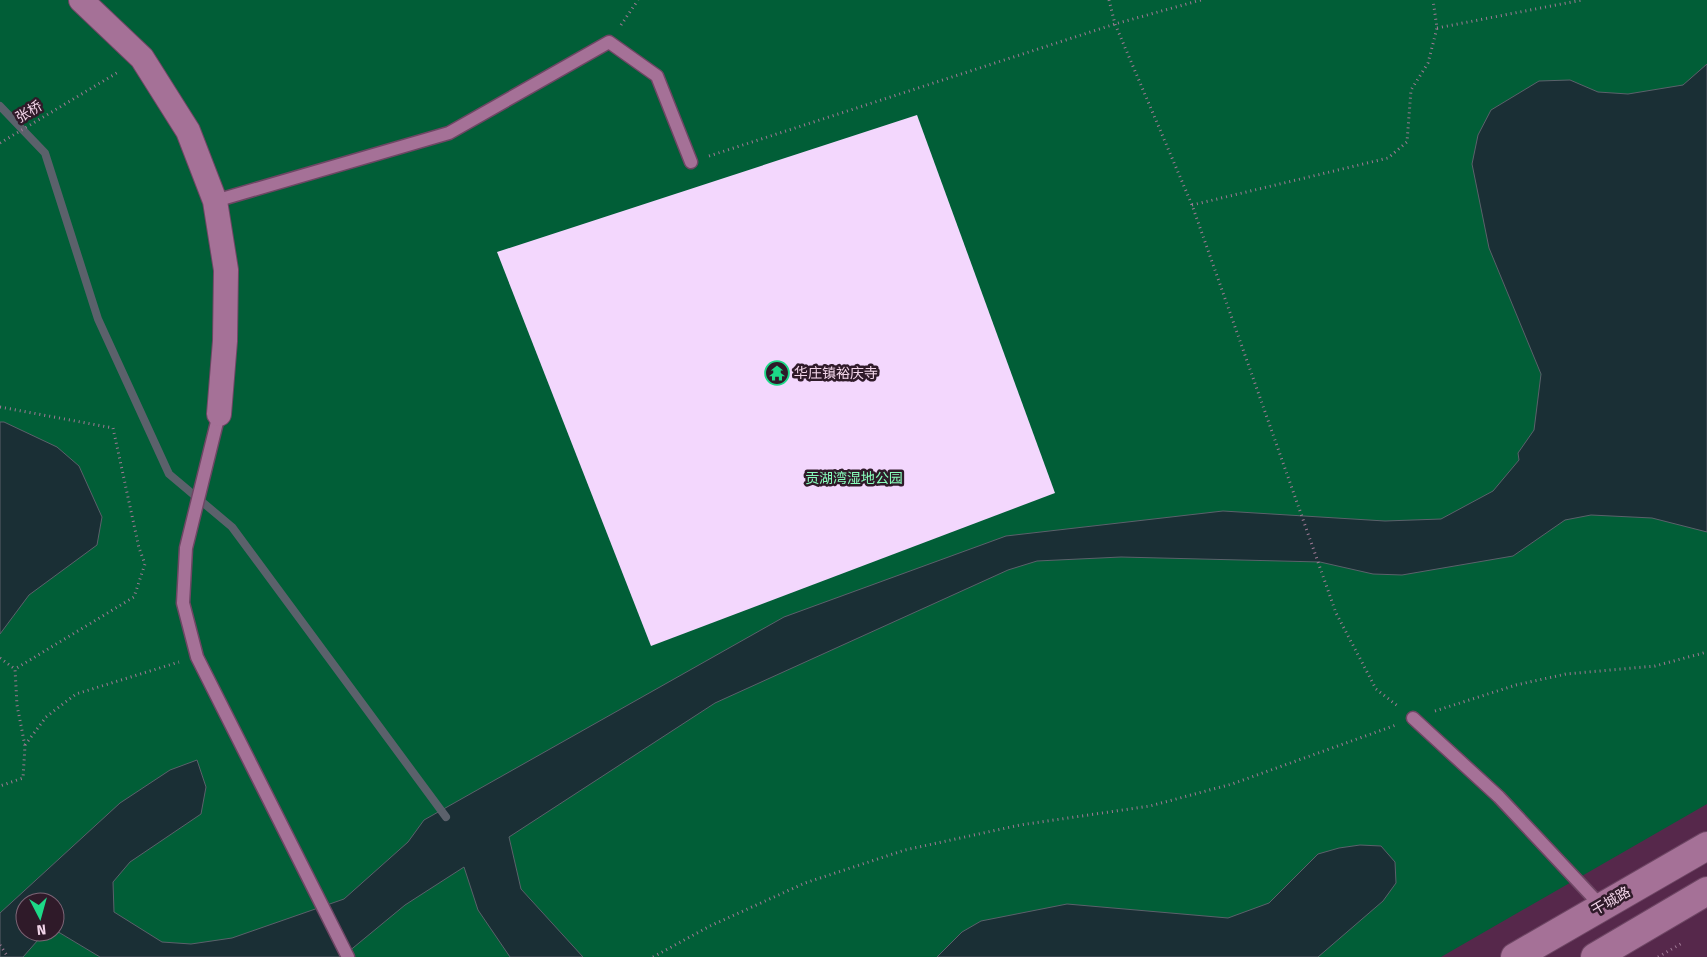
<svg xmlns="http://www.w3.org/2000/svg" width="1707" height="957" font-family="'Fira Sans','Noto Sans SC',sans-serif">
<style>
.green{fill:#015e37;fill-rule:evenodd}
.water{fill:#1a2f35;stroke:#5b616b}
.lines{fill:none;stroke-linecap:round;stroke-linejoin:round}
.stream{stroke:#5b616b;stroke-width:8}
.building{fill:#f3d7fd}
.service-casing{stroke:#6e4664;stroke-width:15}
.minor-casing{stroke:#6e4664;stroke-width:26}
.tertiary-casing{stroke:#6e4664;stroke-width:30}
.path{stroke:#9f7995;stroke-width:3;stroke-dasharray:1 4;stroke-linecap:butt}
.service{stroke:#a57197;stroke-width:12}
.minor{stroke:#a57197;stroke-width:24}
.tertiary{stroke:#a57197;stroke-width:28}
.labels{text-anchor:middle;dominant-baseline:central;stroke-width:5;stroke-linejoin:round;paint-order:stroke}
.street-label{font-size:14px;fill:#f2d5e9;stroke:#2f1a29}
.poi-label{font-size:14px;fill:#f2d5e9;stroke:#2f1a29;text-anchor:start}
.park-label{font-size:14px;fill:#88fdbb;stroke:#2f1a29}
</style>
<rect width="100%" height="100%" fill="#56284b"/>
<path class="green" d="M0,0H1707V804L1441,957H0ZM25,902H55V932H25Z"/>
<path class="water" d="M1707,64V532L1652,518L1591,515L1565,520L1513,556L1402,575L1373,574L1320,562L1121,557L1037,561L1008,570L715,703L509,837L521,889L583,957H510L478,910L464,867L405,905L342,957H100L55,930V902H25V932H45L23,957H0V913L120,803L170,770L197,760L206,787L201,814L130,862L113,882L114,912L162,942L191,944L232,938L344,899L408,842L424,820L784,617L1006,536L1223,511L1385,521L1441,519L1493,491L1519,460L1518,453L1534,430L1541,374L1489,248L1472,164L1478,135L1491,110L1539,81L1570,80L1598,92L1628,94L1683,85Z
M0,422H4L57,447L79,466L102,517L97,545L29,595L0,634Z
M1360,845L1381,846L1395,862L1396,883L1383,901L1318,957H937L962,932L981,921L1067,904L1228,918L1269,903L1318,854L1339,848Z"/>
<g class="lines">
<path class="stream" d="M0,106L45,153L98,319L169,474L232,527L446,817"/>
</g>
<path class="building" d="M917,115L1055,493L651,646L497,252Z"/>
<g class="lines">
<g class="service-casing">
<path id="service" d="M215,201L449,133L609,42L657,76L691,162
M219,414L186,548L183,603L197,657L348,957
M1413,718L1499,797L1602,907"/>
</g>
<g class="minor-casing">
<path id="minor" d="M81,0L142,58L188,131L215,201L226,270L225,341L219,414"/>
</g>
<g class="tertiary-casing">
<path id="tertiary" d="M1515,957L1707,846
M1595,957L1707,891"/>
</g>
<path class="path" d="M1109,0L1115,24L1192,205L1336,613L1376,689L1399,707
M621,25L638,0
M1437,28L1582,0
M0,143L120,71
M709,156L1115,24L1201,0
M1192,205L1388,158L1407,142L1411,90L1428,63L1437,28L1433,0
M0,407L113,428L139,548L145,564L134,597L15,669L17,705L25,746L23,778L0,786
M0,658L15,669
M1435,711L1516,685L1566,674L1655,666L1707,652
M25,745L46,717L76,694L179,662
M0,945L8,957
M653,957L710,926L805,883L905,850L1020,825L1150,806L1232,784L1396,725
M1658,957L1684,942"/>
<use href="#service" class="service"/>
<use href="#minor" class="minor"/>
<use href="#tertiary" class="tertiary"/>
</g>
<defs>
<g id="temple-ring" transform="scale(1.25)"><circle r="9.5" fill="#2f1a29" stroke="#1dd988" stroke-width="1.5"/><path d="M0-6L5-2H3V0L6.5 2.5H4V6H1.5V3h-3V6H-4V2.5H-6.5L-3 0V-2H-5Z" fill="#1dd988"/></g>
</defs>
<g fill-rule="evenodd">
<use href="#temple-ring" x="777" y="373"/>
</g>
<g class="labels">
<g class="street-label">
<text transform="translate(29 112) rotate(-31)">张桥</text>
<text transform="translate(1611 901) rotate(-30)">干城路</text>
</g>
<g class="poi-label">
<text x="794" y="373">华庄镇裕庆寺</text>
</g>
<g class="park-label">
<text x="854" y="478">贡湖湾湿地公园</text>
</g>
</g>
<g transform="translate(40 917) rotate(174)"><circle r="24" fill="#2f1a29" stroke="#7d6576"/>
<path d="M0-4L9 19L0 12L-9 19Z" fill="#1dd988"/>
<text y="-8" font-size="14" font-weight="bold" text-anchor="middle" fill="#f2d5e9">N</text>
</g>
</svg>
